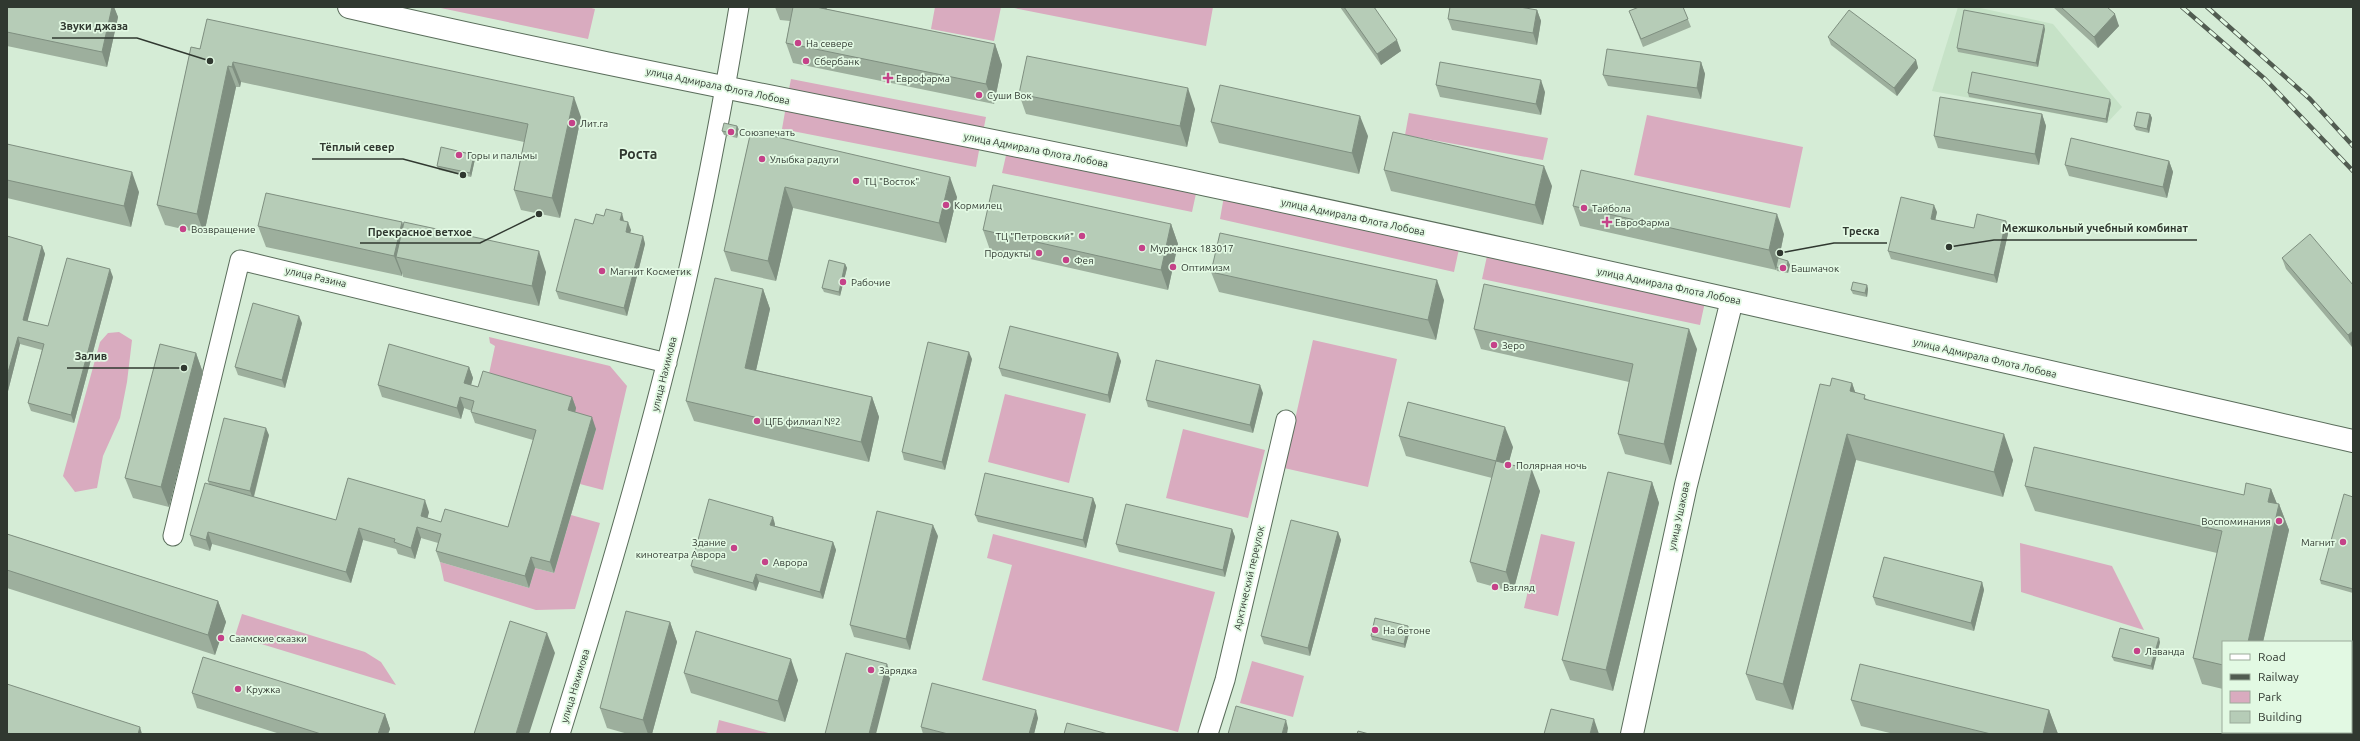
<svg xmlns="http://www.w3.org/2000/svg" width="2360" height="741" font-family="Ubuntu,sans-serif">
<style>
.built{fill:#c6e2c7}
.green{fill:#d9abbf}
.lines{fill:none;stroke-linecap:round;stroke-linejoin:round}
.minor-casing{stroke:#5a6d5b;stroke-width:21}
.tertiary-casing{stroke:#5a6d5b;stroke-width:24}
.minor{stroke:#fff;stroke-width:19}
.tertiary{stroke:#fff;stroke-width:22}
.rail-casing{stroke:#515c51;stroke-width:4.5}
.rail{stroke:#e2f9e3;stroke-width:3;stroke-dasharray:9;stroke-linecap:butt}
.wall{fill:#9daf9d}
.shaded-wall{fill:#7f8f80}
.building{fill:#b6ccb7;stroke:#7f8f80}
.poi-dot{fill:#c54289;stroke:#e2f9e3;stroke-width:1.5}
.labels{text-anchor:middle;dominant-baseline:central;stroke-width:3.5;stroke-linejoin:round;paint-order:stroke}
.poi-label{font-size:10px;fill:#303830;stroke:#e2f9e3;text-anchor:start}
.street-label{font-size:10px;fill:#303830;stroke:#e2f9e3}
.district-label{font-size:14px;font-weight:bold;fill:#303830;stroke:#e2f9e3}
.leader{fill:none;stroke:#303830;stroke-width:1.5}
.callout-dot{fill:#303830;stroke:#e2f9e3;stroke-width:1.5}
.callout-label{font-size:11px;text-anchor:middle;font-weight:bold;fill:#303830;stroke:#e2f9e3;stroke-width:3.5;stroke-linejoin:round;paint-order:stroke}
</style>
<rect width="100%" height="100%" fill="#d5ecd6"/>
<path class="built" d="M1958,7H1976L2053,24L2122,107L2107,123L1932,91Z"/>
<path class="green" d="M436,7H588L595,9L588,39Z
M935,7H1001L994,41L931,29Z
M1009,7H1213L1206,46Z
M791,79L986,117L983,132L788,94Z
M786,106L980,145L976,167L782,129Z
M1409,113L1548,138L1543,160L1405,135Z
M1647,115L1803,147L1790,208L1634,175Z
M1007,151L1197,189L1192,212L1002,173Z
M1224,196L1459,249L1454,272L1220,219Z
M1487,256L1705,302L1700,325L1482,279Z
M119,332L132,340L127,382L120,418L103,456L97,488L75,492L63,476L100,342L108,333Z
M489,337L610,366L627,386L603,490L580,484L596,429L487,383L495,346L490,343Z
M1313,340L1397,359L1368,487L1284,468Z
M1005,394L1086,414L1069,483L988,462Z
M1183,429L1265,450L1248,518L1166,498Z
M571,515L600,523L575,609L536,610L444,581L440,562L529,588L535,568L554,573Z
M993,534L1215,592L1178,732L982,680L1012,565L987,558Z
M1541,534L1575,542L1558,616L1524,608Z
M2020,543L2112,566L2144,630L2021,592Z
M242,614L365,652L381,662L396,685L235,636Z
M1252,661L1304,676L1293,717L1240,703Z
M719,720L772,734H716Z"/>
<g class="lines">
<g class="minor-casing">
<path id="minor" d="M173,536L240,260L667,363
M560,734C598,612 635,489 666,365C696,247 719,127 739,7
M1208,734L1225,680L1286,420"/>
</g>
<g class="tertiary-casing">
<path id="tertiary" d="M349,7C634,73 921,124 1207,185C1590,266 1971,354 2353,441
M1632,734L1686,485L1732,300"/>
</g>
<use href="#minor" class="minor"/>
<use href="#tertiary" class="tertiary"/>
<g class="rail-casing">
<path id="rail" d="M2182,7L2265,79L2353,171
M2207,7L2310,99L2353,146"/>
</g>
<use href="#rail" class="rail"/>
</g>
<path class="wall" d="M7,7H114L118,17L107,67L7,46Z
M775,7H827L826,9L995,44L1002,65L994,104L793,63L786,43L790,21L780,20Z
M1340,7H1374L1401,51L1381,65Z
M1683,7L1691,27L1643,47L1632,19Z
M2053,7H2107L2119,26L2098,48Z
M1537,10L1541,21L1537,45L1452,30L1448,19Z
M2045,29L2038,67L1958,52L1957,48Z
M1828,37L1916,60L1918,68L1897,96L1831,45Z
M191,47L581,117L560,218L521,210L514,190L524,142L241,82L240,87H236L204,234L165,225L157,205Z
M1701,62L1705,74L1701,99L1608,86L1603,75Z
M1436,85L1545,92L1541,115L1440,97Z
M1968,93L2111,103L2107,123L1969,97Z
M1019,94L1195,109L1187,147L1026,114Z
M2042,114L2046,126L2039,165L1938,148L1934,136Z
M2150,114L2152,118L2149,133L2136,130L2134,126Z
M1211,122L1368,136L1359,174L1219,143Z
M737,126L739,130L737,138L724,135L722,131Z
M751,131L957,197L946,243L793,208L776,281L731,271L724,251Z
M7,144L139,192L131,227L7,198Z
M474,155L475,159L471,177L439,170L437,166Z
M2169,161L2173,172L2167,198L2069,176L2065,165Z
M1384,170L1552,186L1543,225L1391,191Z
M1573,206L1784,234L1779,259L1788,261L1790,265L1788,273L1777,271L1776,269V270L1580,226Z
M1937,212L1935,220L1974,228L2009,229L1997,283L1891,259L1888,251Z
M624,221L631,230L630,233L643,236L645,244L627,316L559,299L556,291L593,224Z
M402,222L403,226L546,272L539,306L403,277L402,273V276L266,247L258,226Z
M1171,224L1178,244L1168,290L990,250L983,230Z
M7,236L42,246L45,254L27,321L48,326L113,277L74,423L31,411L28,403L42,350L20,344L7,395Z
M2282,258L2353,285L2352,347L2286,269Z
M845,264L847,268L840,296L824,292L822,288Z
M1211,272L1444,300L1436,340L1219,292Z
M1867,285L1868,289L1867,297L1853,294L1851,290Z
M763,289L770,309L756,370L872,397L879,417L869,462L694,421L686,401Z
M302,323L285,388L238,375L235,367Z
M1474,329L1697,349L1671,465L1625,454L1618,434L1629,382L1481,349Z
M196,353L203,373L169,507L133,498L125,478Z
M972,359L945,470L904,460L902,452Z
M1121,361L1110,403L1002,376L999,368Z
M469,367L473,378L471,385L478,387L572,397L576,408L575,412L596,429L554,573L535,568L529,588L440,562L436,551L438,543L421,538L415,559L398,554L396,549L363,540L351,583L212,544L210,551L194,546L190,535L209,484L208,481L269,435L254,497L336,520L429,512L427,518L441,522L508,527L533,440L475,423L471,412L472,411L464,408L461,419L382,397L378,385Z
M1852,383L1855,392L1867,399L2013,460L2003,497L1856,460L1793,710L1756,700L1746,674L1830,386Z
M1263,393L1253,433L1148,407L1146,400Z
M1399,436L1513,447L1508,464L1540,491L1513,592L1477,582L1470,562L1492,478L1406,456Z
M1652,482L1659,503L1613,691L1570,680L1562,660Z
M2025,486L2244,495L2271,489L2277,504H2279L2289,530L2263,642H2223V689L2202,684L2193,658L2217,553L2035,511Z
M2353,497V593L2321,584L2320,580Z
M1093,498L1096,506L1086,548L978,522L975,515Z
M775,524V526L833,542L836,550L823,599L759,582L756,591L694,573L691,566Z
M1232,529L1235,537L1225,577L1119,552L1116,544Z
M1338,532L1341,540L1310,656L1264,644L1261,636Z
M7,534L218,601L226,622L215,655L7,588Z
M938,536L910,650L854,637L850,625Z
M1982,582L1984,590L1974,631L1876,605L1873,597Z
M670,622L677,642L652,734H628L607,728L600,708Z
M1410,630L1405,648L1372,640L1371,636Z
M2160,642L2153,670L2114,661L2112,657Z
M684,673L798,680L785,722L691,693Z
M192,693L385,714L390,729L388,734H280L197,708Z
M1851,700L2049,710L2058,734H1894L1861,726Z
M1038,718L1034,734H923L921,727Z
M2262,732H2333L2332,734H2262Z"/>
<path class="shaded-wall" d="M112,7H114L118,17L107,67L102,52Z
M816,7H827L823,27Z
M1537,10L1541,21L1537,45L1533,33Z
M2115,14L2119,26L2098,48L2094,37Z
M2044,25L2045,29L2038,67L2036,63Z
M1397,40L1401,51L1381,65L1377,54Z
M995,44L1002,65L994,104L986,84Z
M1916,60L1918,68L1897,96L1894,88Z
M233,62L241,82L240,87L232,67Z
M1701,62L1705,74L1701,99L1697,88Z
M228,66L236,87L204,234L197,214Z
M1541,80L1545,92L1541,115L1536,104Z
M1188,88L1195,109L1187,147L1180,126Z
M574,97L581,117L560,218L552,198Z
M2110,99L2111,103L2107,123L2106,119Z
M2042,114L2046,126L2039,165L2035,154Z
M2150,114L2152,118L2149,133L2147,129Z
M1360,116L1368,136L1359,174L1352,153Z
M737,126L739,130L737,138L736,134Z
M474,155L475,159L471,177L470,173Z
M2169,161L2173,172L2167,198L2163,187Z
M1544,166L1552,186L1543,225L1535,205Z
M132,172L139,192L131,227L124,206Z
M950,177L957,197L946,243L939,223Z
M785,187L793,208L776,281L768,261Z
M1934,205L1937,212L1934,226L1931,219Z
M622,213L624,221L620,220Z
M1777,214L1784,234L1777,267H1776V270L1769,250Z
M2006,221L2009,229L1997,283L1994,275Z
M402,222L409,243L396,257L402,273V276L394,256Z
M628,222L631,230L628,239L626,232Z
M1171,224L1178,244L1168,290L1161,270Z
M643,236L645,244L627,316L624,308Z
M42,246L45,254L26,327L23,320Z
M539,251L546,272L539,306L532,286Z
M1788,261L1790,265L1788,273L1786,269Z
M845,264L847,268L840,296L839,292Z
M110,269L113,277L74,423L71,415Z
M1437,280L1444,300L1436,340L1428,320Z
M1867,285L1868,289L1867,297L1865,293Z
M763,289L770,309L752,388L745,368Z
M299,316L302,323L285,388L282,380Z
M1689,329L1697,349L1671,465L1664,444Z
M2353,331V346L2352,347L2348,335Z
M18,337L20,344L7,395V376Z
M969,352L972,359L945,470L942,462Z
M196,353L203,373L169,507L161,487Z
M1118,353L1121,361L1110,403L1108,395Z
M469,367L473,378L468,395L464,383Z
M1852,383L1861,409L1850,391Z
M1260,385L1263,393L1253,433L1250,425Z
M460,397L464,408L461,419L457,408Z
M572,397L576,408L573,422L568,410Z
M872,397L879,417L869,462L861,442Z
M592,417L596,429L554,573L550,562Z
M1505,427L1513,447L1504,481L1496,461Z
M266,428L269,435L253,499L250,491Z
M1847,434L1856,460L1793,710L1783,684Z
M2004,434L2013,460L2003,497L1994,472Z
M1532,470L1540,491L1513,592L1506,572Z
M1652,482L1659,503L1613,691L1606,670Z
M2271,489L2279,509V504L2289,530L2263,642H2248L2268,502Z
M1093,498L1096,506L1086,548L1083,540Z
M425,500L429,512L425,528L421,516Z
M773,517L775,524L773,532L770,525Z
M933,525L938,536L910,650L906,639Z
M417,527L421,538L415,559L411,548Z
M359,528L363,540L351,583L346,572Z
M1232,529L1235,537L1225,577L1223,570Z
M208,532L212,544L210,551L206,540Z
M1338,532L1341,540L1310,656L1308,648Z
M833,542L836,550L823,599L820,592Z
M531,557L535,568L529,588L525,576Z
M756,574L759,582L756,591L753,583Z
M1982,582L1984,590L1974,631L1971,623Z
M218,601L226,622L215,655L208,635Z
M670,622L677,642L652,734H648L643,720Z
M1408,626L1410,630L1405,648L1404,644Z
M547,633L555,653L529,734H516Z
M2159,638L2160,642L2153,670L2151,666Z
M791,659L798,680L785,722L778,701Z
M887,664L891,675L876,734H869Z
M1036,710L1038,718L1034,734H1029Z
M2049,710L2058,734H2043Z
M385,714L390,729L388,734H378Z
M1594,719L1599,734H1590Z
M1286,720L1288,728L1287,734H1282Z
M140,727L142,734H138Z
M2317,732H2333L2332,734H2317Z"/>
<path class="building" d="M7,7H112L102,52L7,32Z
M793,7H816L995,44L986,84L786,43Z
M1344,7H1374L1397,40L1377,54Z
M1450,7H1520L1537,10L1533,33L1448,19Z
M1639,7H1683L1688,19L1641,39L1629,11Z
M2061,7H2107L2115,14L2094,37Z
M1849,10L1916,60L1894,88L1828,37Z
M1964,10L2044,25L2036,63L1957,48Z
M207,19L574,97L552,198L514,190L528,124L233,62L232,67L228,66L197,214L157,205L191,47L200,49Z
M1607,49L1701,62L1697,88L1603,75Z
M1027,56L1188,88L1180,126L1019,94Z
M1440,62L1541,80L1536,104L1436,85Z
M1972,72L2110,99L2106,119L1968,93Z
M1220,85L1360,116L1352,153L1211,122Z
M1940,97L2042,114L2035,154L1934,136Z
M2137,112L2150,114L2147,129L2134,126Z
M724,123L737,126L736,134L722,131Z
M751,131L950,177L939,223L785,187L768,261L724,251Z
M1393,132L1544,166L1535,205L1384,170Z
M2071,138L2169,161L2163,187L2065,165Z
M7,144L132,172L124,206L7,180Z
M441,147L474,155L470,173L437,166Z
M1581,170L1777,214L1769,250L1573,206Z
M993,185L1171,224L1161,270L983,230Z
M266,193L402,222L394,256L258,226Z
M1901,197L1934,205L1931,219L1974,228L1977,214L2006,221L1994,275L1888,251Z
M606,209L622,213L620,220L628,222L626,232L643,236L624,308L556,291L575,219L593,224L596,214L604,216Z
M404,222L539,251L532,286L396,257Z
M1220,233L1437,280L1428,320L1211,272Z
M2310,234L2353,285V331L2348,335L2282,258Z
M7,236L42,246L23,320L48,326L67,258L110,269L71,415L28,403L44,344L18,337L7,376Z
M1778,258L1788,261L1786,269L1776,267Z
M829,260L845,264L839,292L822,288Z
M715,278L763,289L745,368L872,397L861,442L686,401Z
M1853,282L1867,285L1865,293L1851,290Z
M1484,284L1689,329L1664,444L1618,434L1633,364L1474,329Z
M253,303L299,316L282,380L235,367Z
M1010,326L1118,353L1108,395L999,368Z
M928,342L969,352L942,462L902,452Z
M160,344L196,353L161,487L125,478Z
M389,344L469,367L464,383L478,387L483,371L572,397L568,410L592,417L550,562L531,557L525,576L436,551L441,534L417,527L411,548L394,542L395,539L359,528L346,572L208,532L206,540L190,535L205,483L336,520L348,478L425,500L421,516L441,522L445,509L508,527L536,430L471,412L474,401L460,397L457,408L378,385Z
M1156,360L1260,385L1250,425L1146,400Z
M1832,378L1852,383L1850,391L1865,395L1864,399L2004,434L1994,472L1847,434L1783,684L1746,674L1820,384L1830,386Z
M1408,402L1505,427L1496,461L1399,436Z
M224,418L266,428L250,491L208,481Z
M2034,447L2244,495L2246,483L2271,489L2268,502L2279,504L2248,642H2223V665L2193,658L2222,531L2025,486Z
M1496,461L1532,470L1506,572L1470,562Z
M1608,472L1652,482L1606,670L1562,660Z
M985,473L1093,498L1083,540L975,515Z
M2344,494L2353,497V589L2320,580Z
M709,499L773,517L770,525L833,542L820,592L756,574L753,583L691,566Z
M1126,504L1232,529L1223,570L1116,544Z
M877,511L933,525L906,639L850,625Z
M1291,520L1338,532L1308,648L1261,636Z
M7,534L218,601L208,635L7,570Z
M1884,557L1982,582L1971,623L1873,597Z
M626,611L670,622L643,720L600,708Z
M1375,618L1408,626L1404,644L1371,636Z
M510,621L547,633L516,734H474Z
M2120,628L2159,638L2151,666L2112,657Z
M696,631L791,659L778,701L684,673Z
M846,653L887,664L869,734H825Z
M203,657L385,714L378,734H321L192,693Z
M1860,664L2049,710L2043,734H1991L1851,700Z
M932,683L1036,710L1029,734H948L921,727Z
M7,684L140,727L138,734H7Z
M1236,706L1286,720L1282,734H1228Z
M1551,709L1594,719L1590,734H1544Z
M1067,723L1108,734H1064Z
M1358,731L1369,734H1357Z
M2281,732H2317V734H2280Z"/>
<g class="poi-dot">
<circle cx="798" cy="43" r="4"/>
<circle cx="806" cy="61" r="4"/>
<path d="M886 72h4v4h4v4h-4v4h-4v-4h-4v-4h4z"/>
<circle cx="979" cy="95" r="4"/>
<circle cx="572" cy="123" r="4"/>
<circle cx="731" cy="132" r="4"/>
<circle cx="459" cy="155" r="4"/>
<circle cx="762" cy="159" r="4"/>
<circle cx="856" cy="181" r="4"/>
<circle cx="946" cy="205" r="4"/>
<circle cx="1584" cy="208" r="4"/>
<path d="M1605 216h4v4h4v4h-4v4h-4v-4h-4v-4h4z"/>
<circle cx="183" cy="229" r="4"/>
<circle cx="1082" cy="236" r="4"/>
<circle cx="1142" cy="248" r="4"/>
<circle cx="1039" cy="253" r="4"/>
<circle cx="1066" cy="260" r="4"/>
<circle cx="1173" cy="267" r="4"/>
<circle cx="1783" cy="268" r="4"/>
<circle cx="602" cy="271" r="4"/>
<circle cx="843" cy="282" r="4"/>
<circle cx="1494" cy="345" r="4"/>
<circle cx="757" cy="421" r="4"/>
<circle cx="1508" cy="465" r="4"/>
<circle cx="2279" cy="521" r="4"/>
<circle cx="2343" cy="542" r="4"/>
<circle cx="734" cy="548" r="4"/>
<circle cx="765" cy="562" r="4"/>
<circle cx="1495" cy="587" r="4"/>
<circle cx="1375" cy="630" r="4"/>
<circle cx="221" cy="638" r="4"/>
<circle cx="2137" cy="651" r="4"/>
<circle cx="871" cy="670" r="4"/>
<circle cx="238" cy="689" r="4"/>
</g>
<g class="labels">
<g class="poi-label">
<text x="806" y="43">На севере</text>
<text x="814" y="61">Сбербанк</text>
<text x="896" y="78">Еврофарма</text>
<text x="987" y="95">Суши Вок</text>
<text x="580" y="123">Лит.ra</text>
<text x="739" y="132">Союзпечать</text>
<text x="467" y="155">Горы и пальмы</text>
<text x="770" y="159">Улыбка радуги</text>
<text x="864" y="181">ТЦ "Восток"</text>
<text x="954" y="205">Кормилец</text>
<text x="1592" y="208">Тайбола</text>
<text x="1615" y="222">ЕвроФарма</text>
<text x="191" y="229">Возвращение</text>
<text x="1074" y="236" text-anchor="end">ТЦ "Петровский"</text>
<text x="1150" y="248">Мурманск 183017</text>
<text x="1031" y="253" text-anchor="end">Продукты</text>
<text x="1074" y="260">Фея</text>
<text x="1181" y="267">Оптимизм</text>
<text x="1791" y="268">Башмачок</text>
<text x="610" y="271">Магнит Косметик</text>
<text x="851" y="282">Рабочие</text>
<text x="1502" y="345">Зеро</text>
<text x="765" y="421">ЦГБ филиал №2</text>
<text x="1516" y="465">Полярная ночь</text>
<text x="2271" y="521" text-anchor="end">Воспоминания</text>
<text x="726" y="542" text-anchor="end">Здание<tspan x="726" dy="12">кинотеатра Аврора</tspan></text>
<text x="2335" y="542" text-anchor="end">Магнит</text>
<text x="773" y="562">Аврора</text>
<text x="1503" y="587">Взгляд</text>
<text x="1383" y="630">На бетоне</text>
<text x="229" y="638">Саамские сказки</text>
<text x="2145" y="651">Лаванда</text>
<text x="879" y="670">Зарядка</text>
<text x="246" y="689">Кружка</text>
</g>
<g class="street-label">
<text transform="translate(718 86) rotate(12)">улица Адмирала Флота Лобова</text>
<text transform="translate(1036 150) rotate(11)">улица Адмирала Флота Лобова</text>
<text transform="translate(1353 217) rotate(12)">улица Адмирала Флота Лобова</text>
<text transform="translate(316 277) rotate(13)">улица Разина</text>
<text transform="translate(1669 286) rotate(12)">улица Адмирала Флота Лобова</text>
<text transform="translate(1985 358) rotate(13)">улица Адмирала Флота Лобова</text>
<text transform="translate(664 374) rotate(-76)">улица Нахимова</text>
<text transform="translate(1679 516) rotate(-78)">улица Ушакова</text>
<text transform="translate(1249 578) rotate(-77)">Арктический переулок</text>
<text transform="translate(575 686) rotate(-73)">улица Нахимова</text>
</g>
<g class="district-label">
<text x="638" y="154">Роста</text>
</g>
</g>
<path class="leader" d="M210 61L137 38H52M463 175L403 159H312M1949 247L1994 240H2197M1780 253L1834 243H1887M539 214L480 243H360M184 368L115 368H67"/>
<g class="callout-dot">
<circle cx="210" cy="61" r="4"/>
<circle cx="463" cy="175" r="4"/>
<circle cx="1949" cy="247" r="4"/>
<circle cx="1780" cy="253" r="4"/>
<circle cx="539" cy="214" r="4"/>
<circle cx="184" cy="368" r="4"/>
</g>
<g class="callout-label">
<text x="94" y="30">Звуки джаза</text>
<text x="357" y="151">Тёплый север</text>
<text x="2095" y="232">Межшкольный учебный комбинат</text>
<text x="1861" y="235">Треска</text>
<text x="420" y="236">Прекрасное ветхое</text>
<text x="91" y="360">Залив</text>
</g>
<rect width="2360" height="741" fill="none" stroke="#303830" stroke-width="16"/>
<rect x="2222" y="641" width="130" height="92" fill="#e2f9e3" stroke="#9bac9b"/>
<rect x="2230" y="654" width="20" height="6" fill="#ffffff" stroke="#9bac9b"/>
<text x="2258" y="661" font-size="12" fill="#303830">Road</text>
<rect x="2230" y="674" width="20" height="6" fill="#515c51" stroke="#9bac9b"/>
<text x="2258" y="681" font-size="12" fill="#303830">Railway</text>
<rect x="2230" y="691" width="20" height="12" fill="#d9abbf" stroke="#9bac9b"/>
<text x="2258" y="701" font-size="12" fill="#303830">Park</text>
<rect x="2230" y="711" width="20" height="12" fill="#b6ccb7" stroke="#9bac9b"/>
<text x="2258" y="721" font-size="12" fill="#303830">Building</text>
</svg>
